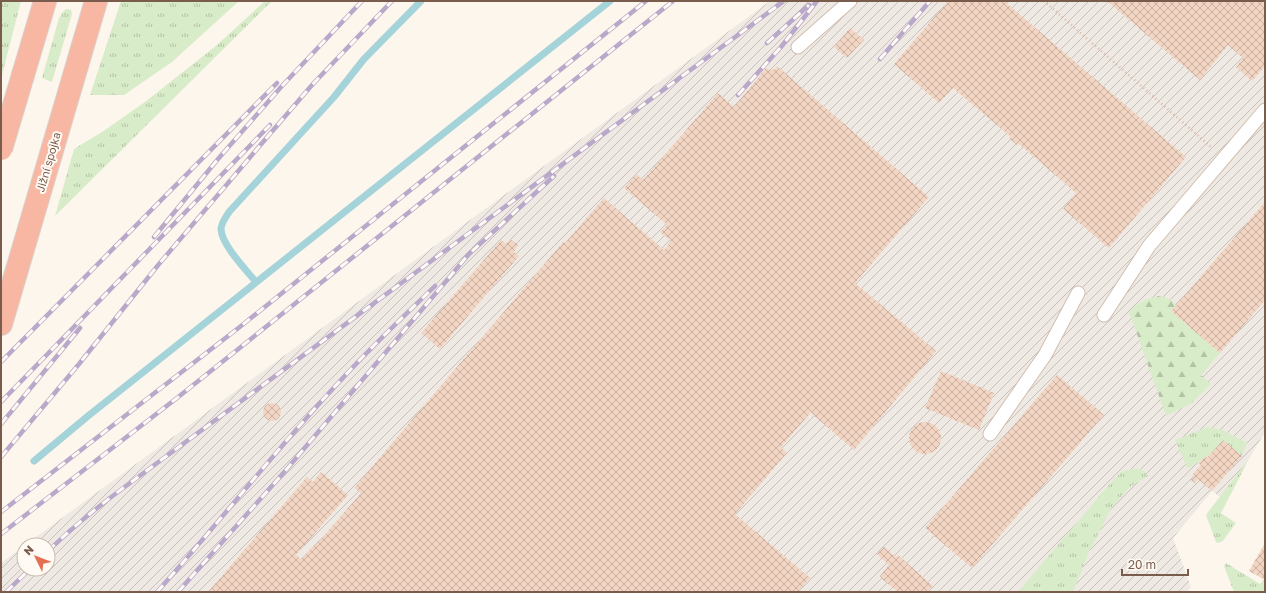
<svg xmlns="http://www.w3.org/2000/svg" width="1266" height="593" font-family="'Golos Text',sans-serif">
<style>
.industrial{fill:url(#industrial-furrows)}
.grass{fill:url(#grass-tufts)}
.forest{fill:url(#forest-firs)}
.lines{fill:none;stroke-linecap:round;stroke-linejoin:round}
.stream{stroke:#a5d3da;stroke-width:7}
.building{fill:url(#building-cross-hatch)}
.lane-casing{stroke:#d1beb0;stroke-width:15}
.highway-casing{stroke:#dad1cd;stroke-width:24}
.path{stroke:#d9b8a5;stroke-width:2.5;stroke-dasharray:1 3;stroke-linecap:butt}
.lane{stroke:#fff;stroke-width:13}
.highway{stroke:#f7b7a3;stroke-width:22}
.rail-casing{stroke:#b9a8c9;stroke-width:4.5}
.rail{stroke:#fffaf3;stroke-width:3;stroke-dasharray:9;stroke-linecap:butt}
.highway-bridge-casing{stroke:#dad1cd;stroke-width:24;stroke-linecap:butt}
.highway-bridge{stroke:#f7b7a3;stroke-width:22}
.labels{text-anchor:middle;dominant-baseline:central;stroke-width:4;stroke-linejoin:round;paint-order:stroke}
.street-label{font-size:11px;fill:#7a5c4d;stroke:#fffaf3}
</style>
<defs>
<pattern id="industrial-furrows" width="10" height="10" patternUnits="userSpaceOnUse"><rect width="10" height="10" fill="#efe9e4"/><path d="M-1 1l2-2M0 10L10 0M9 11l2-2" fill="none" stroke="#c7c0bb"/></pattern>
<pattern id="grass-tufts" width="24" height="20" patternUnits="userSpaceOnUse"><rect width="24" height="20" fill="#d8ecc9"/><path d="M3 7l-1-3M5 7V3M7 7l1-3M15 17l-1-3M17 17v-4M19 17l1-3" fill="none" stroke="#b4c2a5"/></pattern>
<pattern id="forest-firs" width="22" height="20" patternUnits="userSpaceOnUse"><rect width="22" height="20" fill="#d8ecc9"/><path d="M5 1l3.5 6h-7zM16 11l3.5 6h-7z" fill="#b4c2a5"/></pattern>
<pattern id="building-cross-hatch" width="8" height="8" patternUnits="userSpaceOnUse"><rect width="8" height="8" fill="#f3d5c3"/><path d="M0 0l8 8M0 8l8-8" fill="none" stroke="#cab0a1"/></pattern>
</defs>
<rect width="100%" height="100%" fill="#fdf6ec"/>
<path class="industrial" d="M770,1H1265V432L1249,459L1220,497L1212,491L1173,538L1191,587L1187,592H1V563L24,546V569H48V545H25Z"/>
<path class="grass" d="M1,1H21L1,79Z
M121,1H239L172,62L124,95H90Z
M265,1H272L55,216L74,149L102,132L145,102L217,45Z
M66,9L71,10L72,14L52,82L42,78L59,18L62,13Z
M1207,427L1223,430L1247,443L1242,456L1223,440L1207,458L1205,456L1199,463L1196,462L1191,467L1187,468L1175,440Z
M1249,459L1221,513L1236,523L1223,541L1218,543L1216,542L1206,515L1208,512Z
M1132,469C1139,468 1144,469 1148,476L1130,487L1112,507L1089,552L1073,592H1018L1113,480L1123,471Z
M1226,563L1260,584L1264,579L1265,580V590L1264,592H1234L1224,566Z"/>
<path class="forest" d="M1158,296L1170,299L1176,305L1171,311L1220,353L1201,375L1211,384L1192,403L1166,416L1129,312C1136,303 1148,298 1158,296Z"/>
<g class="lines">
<path class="stream" d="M256,282C247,271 221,244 221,229C221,223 226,217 229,212L334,97L364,59L421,1
M34,461L88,416L610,1"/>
</g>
<path class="building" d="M948,1H1004L1186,157L1109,248L1063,209L1076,193L1018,143L1017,145L1009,138L1011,137L953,88L939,103L894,64Z
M1107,1H1265V66L1252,81L1236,67L1243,58L1228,45L1200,80Z
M850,28L864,40L847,58L834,47Z
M777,66L929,197L855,283L936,351L854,450L811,413L813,410L781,447L787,453L735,514L810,578L798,592H208L307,477L313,482L321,472L348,495L296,555L301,559L314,545L315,546L361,493L354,488L563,242L565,243L604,198L664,250L671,241L660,232L667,225L624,188L636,174L643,180L718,93L734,107L766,68L770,70L775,69Z
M1265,202V300L1220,353L1171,311Z
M510,239L518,245L514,252L519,256L440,349L421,333L501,240L506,244Z
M941,371L994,393L979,430L925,408Z
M1057,375L1104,415L972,568L925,528Z
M263 412a9 9 0 1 1 18 0a9 9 0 1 1-18 0Z
M909 438a16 16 0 1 1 32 0a16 16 0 1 1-32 0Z
M1223,440L1242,456L1212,491L1198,479L1195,483L1191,480L1194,476L1193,474L1201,465L1199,463L1205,456L1207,458Z
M1265,543V580L1249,571Z
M884,547L896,557L898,555L933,586L927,592H898L881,578L880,576L889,565L877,554Z"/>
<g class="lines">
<g class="lane-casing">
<path id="lane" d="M798,47L850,1
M1104,315L1149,246L1265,110
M990,434L1045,355L1078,293"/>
</g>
<g class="highway-casing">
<path id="highway" d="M23,75L45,1
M1,324L96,1"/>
</g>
<path class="path" d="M1044,1L1211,147"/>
<use href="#lane" class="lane"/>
<use href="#highway" class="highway"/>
<g class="rail-casing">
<path id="rail" d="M767,43L809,5
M880,59L930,1
M738,95L781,47L817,1
M154,237L218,159L281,87L362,1
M1,362L277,83
M1,402L270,125
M1,424L80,328
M1,457L79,364L159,264L269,135L312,85L392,1
M1,512L241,326L646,1
M1,534L177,398L673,1
M48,551C74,526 101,504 130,483L784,1
M6,592L30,569
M157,592C219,523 277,448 341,380C371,347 403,317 435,286
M178,592L286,470L469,254L554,176"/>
</g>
<use href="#rail" class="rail"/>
<g class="highway-bridge-casing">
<path id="highway-bridge" d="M1,149L23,75"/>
</g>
<use href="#highway-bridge" class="highway-bridge"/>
</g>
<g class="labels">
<g class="street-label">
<text transform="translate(48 162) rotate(-74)">Jižní spojka</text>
</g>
</g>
<rect width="1266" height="593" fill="none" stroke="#7a5c4d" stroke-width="4"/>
<g transform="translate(36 557) rotate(313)"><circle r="19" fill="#fffaf3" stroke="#cabbb1"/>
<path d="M0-3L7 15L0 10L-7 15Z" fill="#e76f51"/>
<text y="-6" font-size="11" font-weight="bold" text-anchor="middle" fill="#7a5c4d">N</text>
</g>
<path d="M1122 569v6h66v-6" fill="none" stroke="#7a5c4d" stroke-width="2"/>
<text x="1128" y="569" font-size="12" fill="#7a5c4d" stroke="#fffaf3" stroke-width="3" paint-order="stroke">20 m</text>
</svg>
